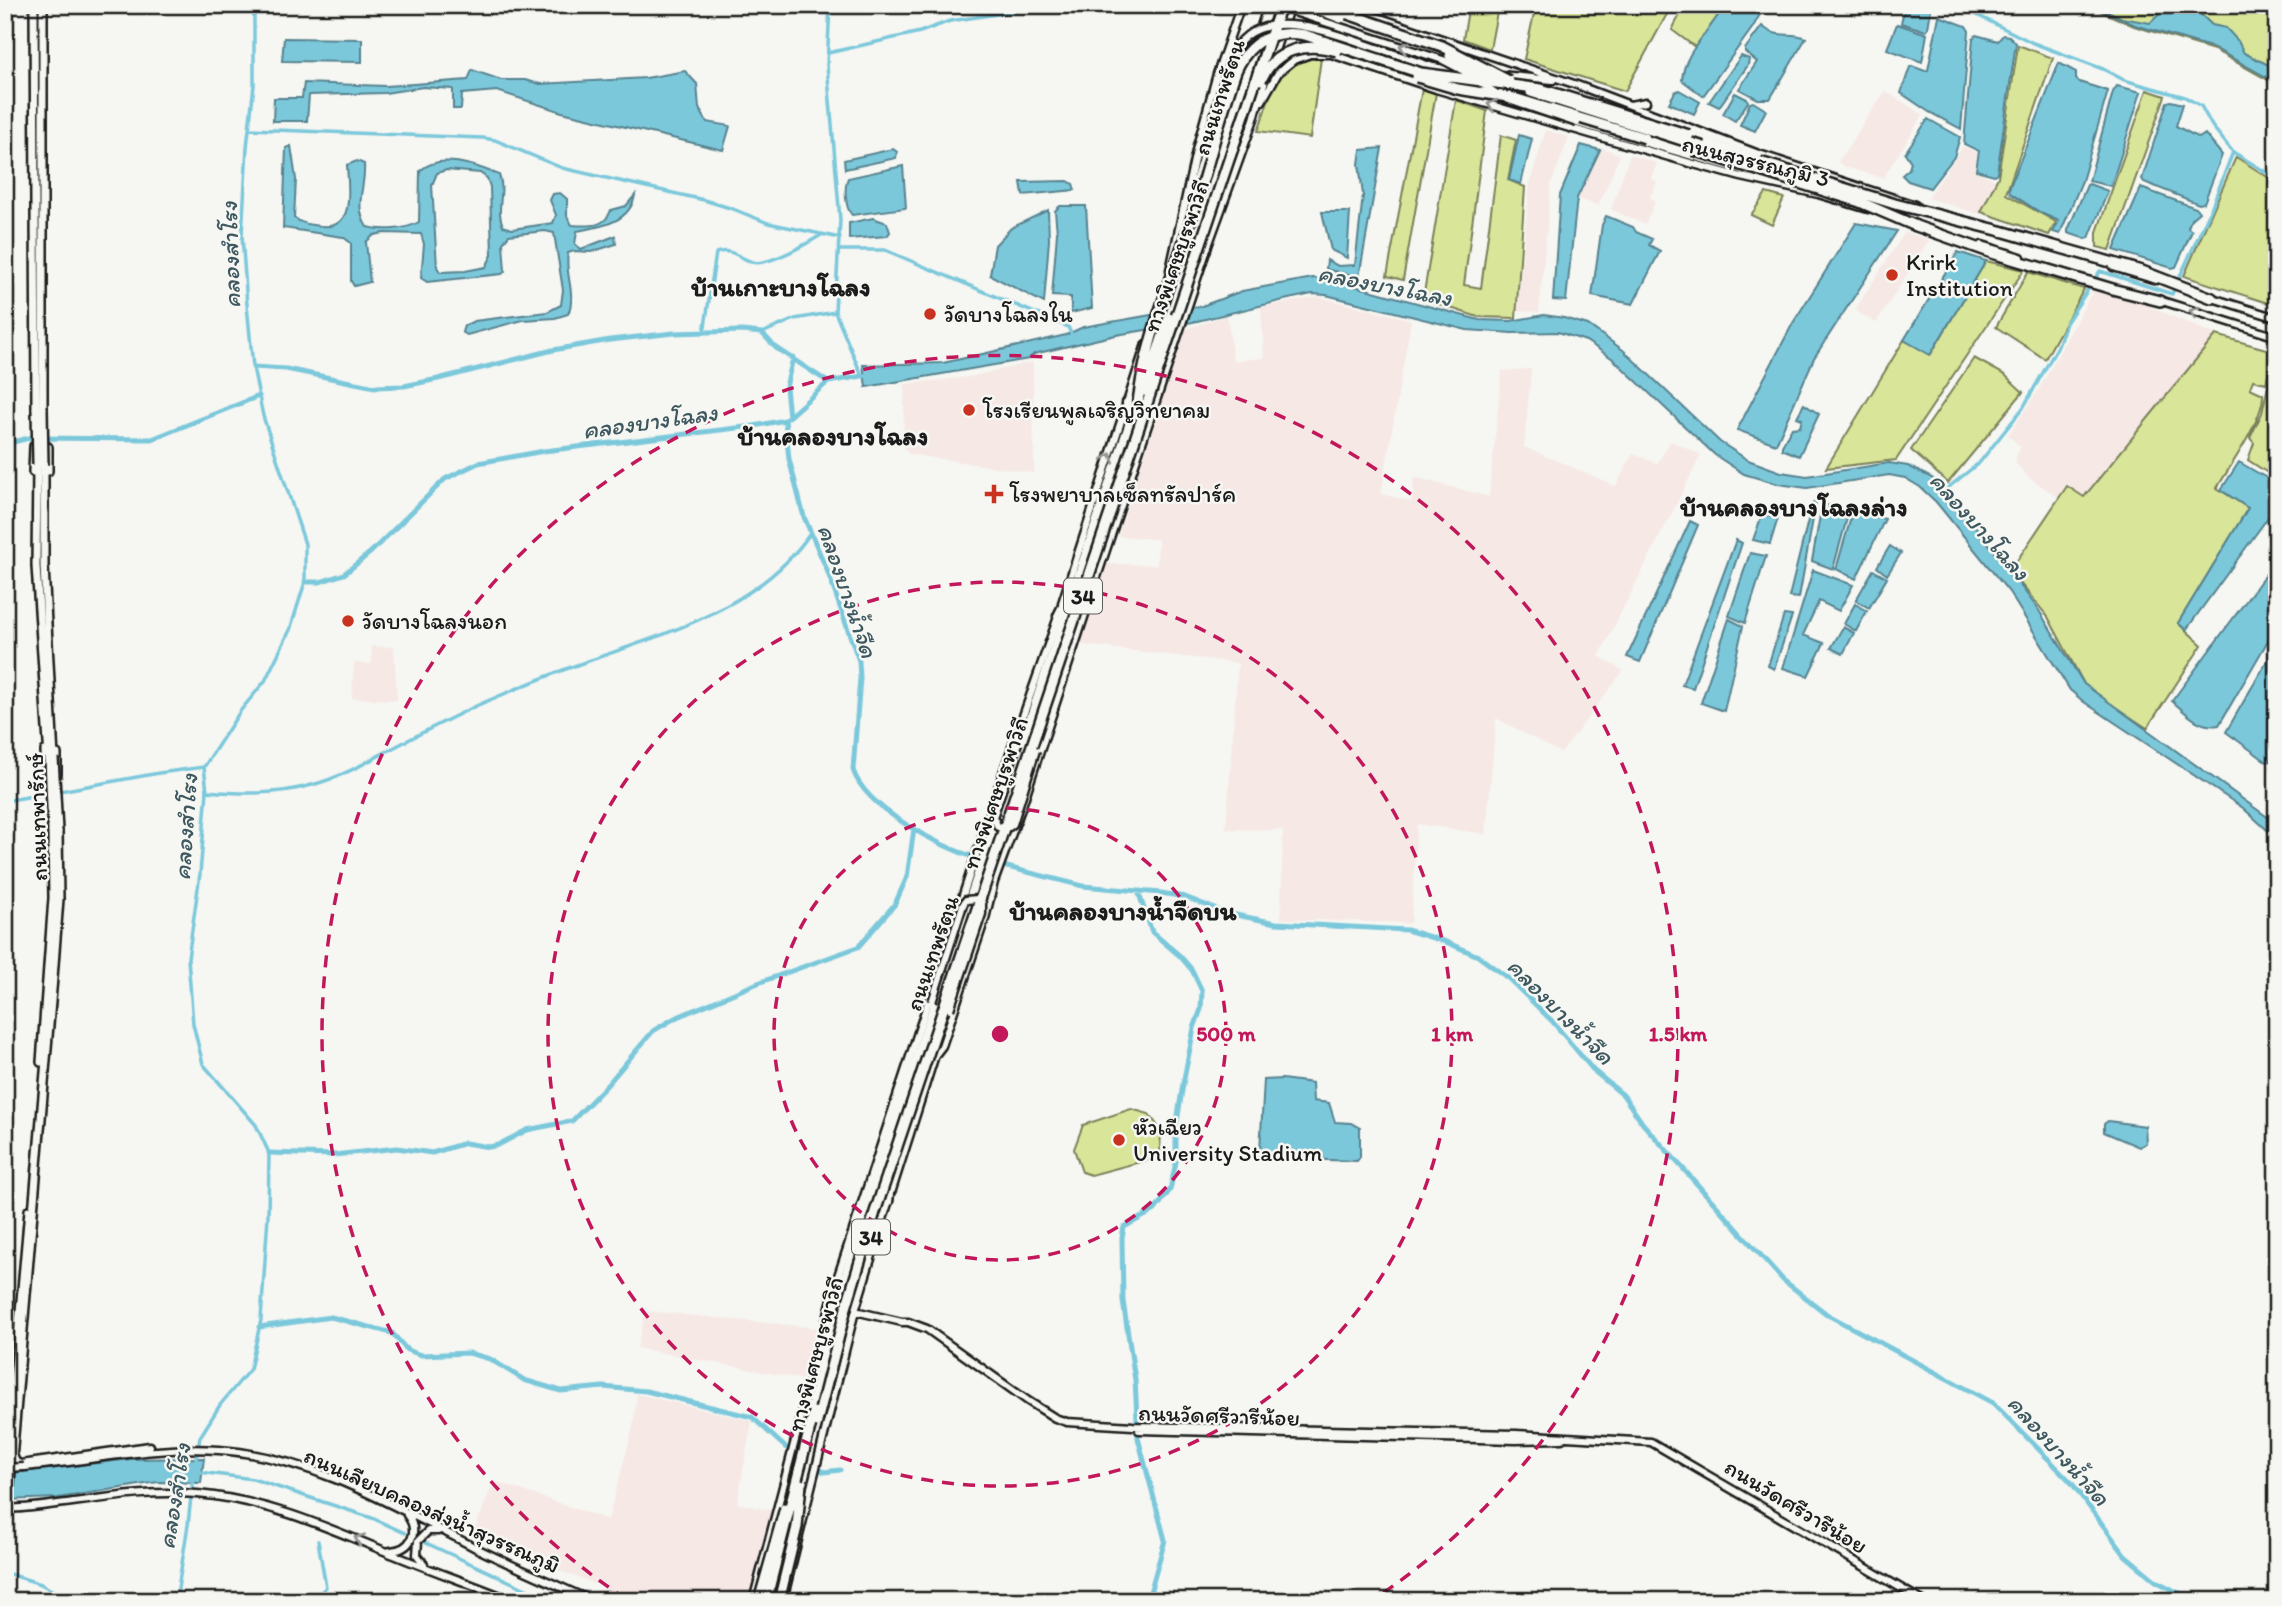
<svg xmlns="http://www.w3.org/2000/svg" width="2282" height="1606" font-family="Itim,'Playpen Sans Thai',sans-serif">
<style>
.built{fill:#f6e8e4}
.green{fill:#d9e598;stroke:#7a805a;stroke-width:2}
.water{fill:#7cc8db;stroke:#56838f;stroke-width:2;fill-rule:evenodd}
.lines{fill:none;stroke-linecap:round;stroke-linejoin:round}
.canal{stroke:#7cc8db;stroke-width:3.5}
.river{stroke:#7cc8db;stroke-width:5}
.secondary-casing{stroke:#1c1c1c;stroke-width:11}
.primary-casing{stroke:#1c1c1c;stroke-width:12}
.trunk-casing{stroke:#1c1c1c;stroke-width:13}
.motorway-casing{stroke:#1c1c1c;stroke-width:14}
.secondary{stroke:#f6f6f2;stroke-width:6}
.primary{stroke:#f6f6f2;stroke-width:7}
.trunk{stroke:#f6f6f2;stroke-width:8}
.motorway{stroke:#f6f6f2;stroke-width:9}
.secondary-bridge-casing{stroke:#1c1c1c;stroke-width:11;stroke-linecap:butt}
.primary-bridge-casing{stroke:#1c1c1c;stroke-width:12;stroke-linecap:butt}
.motorway-bridge-casing{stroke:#1c1c1c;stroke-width:14;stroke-linecap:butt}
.secondary-bridge{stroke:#f6f6f2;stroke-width:6}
.primary-bridge{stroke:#f6f6f2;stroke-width:7}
.motorway-bridge{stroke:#f6f6f2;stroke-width:9}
.oneway{stroke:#949492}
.ring{fill:none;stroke:#c2185b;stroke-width:3.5;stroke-dasharray:12 9}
.poi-dot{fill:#c8321e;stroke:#f6f6f2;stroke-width:2.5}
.labels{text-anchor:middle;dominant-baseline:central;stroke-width:5;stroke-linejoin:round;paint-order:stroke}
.shield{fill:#f6f6f2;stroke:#5d5d5c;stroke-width:2}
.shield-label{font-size:21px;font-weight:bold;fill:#1c1c1c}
.street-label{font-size:23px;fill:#1c1c1c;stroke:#f6f6f2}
.poi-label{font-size:23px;fill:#1c1c1c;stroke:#f6f6f2;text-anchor:start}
.water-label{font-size:24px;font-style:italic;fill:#3e585f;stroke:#f6f6f2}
.quarter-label{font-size:26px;font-weight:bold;fill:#1c1c1c;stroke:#f6f6f2}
.centre{fill:#c2185b;stroke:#f6f6f2;stroke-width:3.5}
.ring-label{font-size:21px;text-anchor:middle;font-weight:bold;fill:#c2185b;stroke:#f6f6f2;stroke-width:5;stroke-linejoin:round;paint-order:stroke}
</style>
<rect width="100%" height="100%" fill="#f6f6f2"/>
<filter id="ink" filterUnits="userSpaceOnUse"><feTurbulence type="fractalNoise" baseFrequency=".0143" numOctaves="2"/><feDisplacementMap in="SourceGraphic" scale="14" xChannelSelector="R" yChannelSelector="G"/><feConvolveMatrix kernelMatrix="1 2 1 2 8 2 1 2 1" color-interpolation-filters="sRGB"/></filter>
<g filter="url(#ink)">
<path class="built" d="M1885,91L1923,115L1883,178L1845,167L1838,162Z
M1546,130L1569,137L1551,184L1539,312L1517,311L1530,183Z
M1963,147L1977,152L1975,170L1995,180L1979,214L1928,198Z
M1602,148L1620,155L1598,206L1578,198Z
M1630,155L1657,163L1651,179L1657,182L1650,197L1655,201L1645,225L1611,209Z
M1905,232L1929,240L1876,323L1855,310Z
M2094,289L2137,301L2216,335L2083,498L2068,486L2058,497L2027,476L2016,463V456L2021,447L2008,435L2038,391Z
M1318,297L1411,320L1381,494L1412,502L1414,477L1489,497L1502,371L1531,369L1524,447L1616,486L1633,453L1657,464L1671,441L1701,455L1599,656L1623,671L1561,753L1496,718L1486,834L1417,824L1411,923L1281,919L1283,830L1226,829L1238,663L1075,644L1107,564L1157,565L1158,539L1118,536L1186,329L1227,315L1233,361L1264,358L1261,307Z
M1033,362L1034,473L909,454L905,450L903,438L905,384L970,377Z
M372,646L394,647L397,700L352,698L354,663L372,664Z
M646,1311L819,1328L806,1380L637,1348Z
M637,1394L752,1421L737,1503L773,1511L750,1601H623L598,1585L472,1537L494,1481L608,1520L633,1428Z"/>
<path class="green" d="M1469,5H1510L1498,7L1490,49L1463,39Z
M1536,5H1672L1625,91L1524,59Z
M1685,5H1724L1719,15L1695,47L1672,30Z
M2087,5H2277V85L2214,50L2134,26Z
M2018,45L2053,58L2006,194L2056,222L2049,235L1981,212L1998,177Z
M1321,58L1310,138L1258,131C1271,95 1274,60 1321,58Z
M1422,89L1436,93L1403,280L1387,276Z
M2147,90L2165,96L2110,250L2097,247V232Z
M1456,100L1487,111L1464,285L1481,288L1501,135L1516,140L1508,180L1525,187L1516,318L1478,317L1423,299Z
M2236,157L2277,183V306L2184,276Z
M1766,193L1784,198L1772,225L1751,215Z
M1986,261L2024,270L1896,460L1826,468L1904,340L1931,354Z
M2028,272L2084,289L2045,359L1996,327Z
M2216,335L2273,351L2266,383L2253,380L2250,388L2263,394C2264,419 2230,466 2217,488L2248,508L2178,623L2202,645L2147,728L2097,695L2084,684L2048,617L2010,571L2067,486L2084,497Z
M2276,350L2277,351V479L2248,460L2254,443L2250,438L2262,413Z
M1974,358L2005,375L2023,392L1948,483L1911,450Z
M1131,1109L1149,1114L1161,1130L1160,1154L1155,1158L1091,1175L1082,1172L1074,1149L1083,1125Z"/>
<path class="water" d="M1724,5H1765L1753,27L1703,96L1682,80C1684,50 1711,32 1724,5Z
M1905,5L1929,6L1931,10L1928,28L1926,31L1901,23Z
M2091,5H2096L2122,18L2150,23C2167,7 2166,5 2191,5L2212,25L2226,28L2238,41L2244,53L2277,69V83L2214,48L2135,25Z
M1939,16L1966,26L1969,31L1961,129L1929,112L1901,93L1910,67L1912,66L1925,71L1928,70Z
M1897,24L1927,34L1922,62L1887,49Z
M1762,26C1780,41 1789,30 1806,38L1770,99H1758L1739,89L1757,62L1745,52V49Z
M1976,35L1998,41L2003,35L2009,36L2016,43L1997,173L1994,175L1976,170L1979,151L1964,144L1973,38Z
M284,38L362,39V62L282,61Z
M1741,56L1749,59L1748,65L1719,107L1709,102Z
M2059,63L2076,72V79L2079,82L2108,91L2082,181L2060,234L2053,232L2059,221L2041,213L2010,193L2009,189Z
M472,70L501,80H525L540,84L646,78L685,71L697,84L699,108L707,122L730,126L723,150L562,112L497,91L462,94L461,109H453V89L423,87L385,93L309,95L307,121H273L274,98H302L304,83L386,86L468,80Z
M2117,86L2141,92L2111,186L2089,181L2113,92Z
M1679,90L1700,102L1694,114L1669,103L1675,92Z
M1735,93L1747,99L1748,102L1735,121L1723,114Z
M2171,101L2183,104L2176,126L2199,138L2205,134L2222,155L2204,203L2199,204L2144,182L2142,179L2167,102Z
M1753,102L1766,110L1755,131L1740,125L1750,103Z
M1928,119L1960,137L1954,157L1930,188L1908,181L1902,175L1909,169L1911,162L1905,153Z
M1519,135L1532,139L1521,184L1509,180Z
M1581,145L1600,150L1577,198L1566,301L1553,300L1560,195Z
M291,146L296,179L294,218C302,224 311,225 321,226C356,230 348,188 347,165L357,161L364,164C366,187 353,205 367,227C383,231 405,230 419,222L420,171C439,152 478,166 499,175C506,192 495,209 503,226L512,229L553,223L556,215L550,200L553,194L560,193L567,199V216L572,225C589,226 605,228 611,210L626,206L635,195C630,223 600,227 577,231L575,244L581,249L615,236L616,244L591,252L574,251L568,253C564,274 577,294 568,314L555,318L523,320L467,335L462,332L464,326L474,321L547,312L561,305L563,290L554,233L545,231L509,235L503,243L505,271L502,274L427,282L421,278L424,244L421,234L384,233L374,235L366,242L370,282L354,286L351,281V243L343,237L283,228L286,148ZM446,170L480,173L487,178L490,187L492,255L486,267L465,271L440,272L437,267L432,185L437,173Z
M1382,148L1359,277L1329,270L1326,268L1327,260L1338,266L1355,265L1363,195L1359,164L1361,150Z
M893,149L897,152L896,158L845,169L844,160Z
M903,166L906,208L852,215C845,208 844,187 848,178Z
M1068,181L1073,184L1075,190L1023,195L1021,182Z
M2089,184L2108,191L2089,238L2086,239L2068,233V230L2087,185Z
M2141,188L2196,208L2199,212L2191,219L2188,228L2192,231L2176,267L2172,268L2114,250Z
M1060,206H1086L1092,308L1071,313V297L1052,296L1057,233L1055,211Z
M1048,210L1049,240L1044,303L990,275L995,245L1011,228Z
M1322,212H1350L1347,258L1331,250Z
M1606,216L1633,227L1636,232L1652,239L1649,245L1660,251L1633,304L1592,296L1602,225Z
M873,218L887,223L890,232L887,236L849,239V223Z
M1856,223L1897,231L1814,358L1776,444L1737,430L1793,323Z
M1958,252L1986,261L1930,355L1904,340Z
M1313,278L1333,280L1479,320L1511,321L1544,315L1564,318L1588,325L1623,350L1720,442L1748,460L1781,472L1807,476L1889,463L1908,466L1932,478L1951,494L2038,609L2084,684L2277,824V839L2243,808L2084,702L2070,690L2009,592L1936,502L1920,487L1905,478L1889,475L1807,488L1778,484L1744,474L1715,455L1613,359L1586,341L1558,332L1512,333L1467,330L1326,295L1312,294L1284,300L1193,322L1116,335L1034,354L1029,359L866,387L863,365L943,363L1066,335L1083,327L1202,306L1242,291Z
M1804,404L1819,414L1799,456L1782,449V446L1792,428L1800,427L1802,419L1797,417Z
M2239,462L2277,484V505L2186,630L2178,623L2248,508L2221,490Z
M1816,502L1799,598L1789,597L1812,504Z
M1822,504L1849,511L1833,569L1812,561Z
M1853,511L1885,519L1856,579L1836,569Z
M1762,515L1778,518L1770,544L1753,540Z
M1690,521L1698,525L1640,662L1627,657Z
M1736,540L1742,543L1693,688L1682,685Z
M1890,546L1901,553L1887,575L1877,567Z
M1750,553L1766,556L1745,623L1729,616Z
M2277,559V625L2219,725C2199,729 2186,713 2172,701Z
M1813,570L1853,585L1839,611L1819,601L1803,635L1824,643L1808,676L1783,668Z
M1873,570L1887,578L1869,608L1856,600Z
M1855,604L1867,611L1856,631L1844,624Z
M1784,615L1792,616L1774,669L1768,666Z
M1729,619L1743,626L1724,711L1701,703Z
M1843,627L1854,633L1843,654L1831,648Z
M2277,644V746L2270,761L2267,762L2226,732Z
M1282,1079L1312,1083L1313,1101L1329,1103L1335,1122L1351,1123L1360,1128V1157L1357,1161L1268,1158L1260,1151L1264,1080Z
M2108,1121L2145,1126L2146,1143L2139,1147L2104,1132V1124Z
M204,1458L201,1483L158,1482L58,1498L5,1500V1474L131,1459Z"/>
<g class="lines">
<path class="canal" d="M830,5L827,65L840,220L835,312L862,376
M1957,5L2033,43L2103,69L2124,80L2185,97L2201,106L2212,126L2233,152L2277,179
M828,53L920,32L950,21L1031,9L1044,5
M249,129L483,138L495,140L562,168L704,200L733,209L768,223L840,238
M839,250H885L1068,327L1072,335
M704,333L716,253C731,248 738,257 752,262C768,267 808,243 823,234
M762,333L795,319L835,312
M1944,491L1980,462L2023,408L2058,346L2066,323L2100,271L2172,294L2211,209L2233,152
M207,791C243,794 276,795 312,785C340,778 367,762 393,748C421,733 449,719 478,705C515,689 553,673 591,660C670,632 762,606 811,532
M5,801L159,773L204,767
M196,1460L200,1437L220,1405L250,1369L261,1320L268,1216L269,1153L256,1125L203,1064L193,1024L188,958L200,874L207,791L204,767L241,710L265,681L290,630L305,582V544L263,416L253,367L247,305L242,235L247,147L254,85V5
M199,1472L253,1479L372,1518L405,1533
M426,1543L552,1601
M6,1573L41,1584L70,1601
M1149,1596L1153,1601
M176,1601L188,1525L193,1478
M313,1601L326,1587L318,1541"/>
<path class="river" d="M253,367L286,369L375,387L404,386L438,379L553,350L610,340L674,333L742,331L762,333L776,348L828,382
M789,417L786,387L793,358
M785,420L789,459L804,517L827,570L859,661L860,678L853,770C866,809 939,846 976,858
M5,444L29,438L152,439L259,396
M305,582H320L344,574L371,552L445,479L478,463L544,451L754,426L785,420L828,382L868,375
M999,865L1083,886L1161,893L1185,897L1226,913L1276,923L1407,930L1446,942L1478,956L1509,979L1552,1021L1594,1071L1623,1095L1643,1124L1783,1280L1828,1315L1993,1403L2071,1482L2125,1555L2156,1581L2194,1601
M1138,891L1152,932L1180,956L1192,970L1202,991L1201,1009L1194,1028L1183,1084L1176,1128V1162L1170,1190L1155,1210L1124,1227L1122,1238L1123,1301L1135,1380L1138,1438L1165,1540L1149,1596
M269,1153L334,1155L397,1148L432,1153L465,1143L489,1147L498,1145L527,1130L572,1121L607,1085L653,1031L675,1018L758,983L858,947L895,904L907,877L914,829
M259,1327L331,1317L392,1333L407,1350L421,1355L469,1353L490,1359L524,1380L561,1391L603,1387L646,1391L752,1417L785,1447L802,1458
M814,1465L824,1472L840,1470"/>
<g class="secondary-casing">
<path id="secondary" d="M1342,5L1577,85L1756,153L1915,205
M1383,50L1433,67L1462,72
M1271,63L1290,5
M1501,75L1553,80
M1262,101L1278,73L1294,60L1310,54H1331L1436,89L1690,163L1741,177L1818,194L1868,209
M1630,105L1646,102
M1577,123L1759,175
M1185,218L1219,98
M1982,245L2021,257
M2113,267L2156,280
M1170,270L1197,146L1217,74L1241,5
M2209,297L2277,318
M2159,300L2277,337
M1097,577L1208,246L1254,119L1266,77
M1062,603L1146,344
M892,1190L935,1055L942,1046L985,919L994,882L1022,806L1094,587
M855,1311L902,1322H908L927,1329L1028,1401L1055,1418L1067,1422L1133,1426L1516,1434L1651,1442L1923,1601
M1139,1430L1516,1440L1562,1439
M13,1455L16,1462L21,1464L150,1446
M24,1467C90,1461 152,1446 219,1450C310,1456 396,1507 476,1548C514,1567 553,1583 592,1601
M22,1508C80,1503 138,1489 197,1494C267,1500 329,1528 394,1555C433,1571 474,1585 513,1601
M390,1551C411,1550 420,1532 407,1515
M424,1564L417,1555L418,1541L428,1531H438
M785,1592L855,1311L889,1200
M753,1601L838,1276L1005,767L1059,614"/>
</g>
<g class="primary-casing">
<path id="primary" d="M34,5L36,409
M43,5V409
M37,465L36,566L49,758
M44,465V566L54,758
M33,472L34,446L48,447V471
M45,751L46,776L48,778L57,774V754
M41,1062L53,898L52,831
M5,1481L29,1210
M5,1541L53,978L59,899L58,831"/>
</g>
<g class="trunk-casing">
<path id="trunk" d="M1163,325L1269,5
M1127,403L1130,420
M1093,590L1097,559
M1058,616L1066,600
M888,1202L892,1169
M808,1420L836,1306L867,1205L1132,416"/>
</g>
<g class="motorway-casing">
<path id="motorway" d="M1689,135L1760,162
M1645,138L1688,148
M1916,226L1995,254L2116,290L2160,301
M2001,231L2142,271L2212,298
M1133,425L1137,413
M800,1490L817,1422
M772,1601L796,1504"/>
</g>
<use href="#secondary" class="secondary"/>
<use href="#primary" class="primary"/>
<use href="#trunk" class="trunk"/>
<use href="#motorway" class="motorway"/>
<g class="secondary-bridge-casing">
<path id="secondary-bridge" d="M1285,5L1297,13L1443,60L1462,70L1497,94
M1219,98C1224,83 1227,65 1234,51C1262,0 1340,37 1383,50
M1506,99L1577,123
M1018,743L993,817L998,827H1009L1013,824L1036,750
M932,1002L963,905L966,900L977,899L982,903V914L950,1009
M5,1468L24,1467
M5,1509L22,1508"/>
</g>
<g class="primary-bridge-casing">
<path id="primary-bridge" d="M36,409L37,465
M43,409L44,465
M49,758L52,831
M54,758L58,831"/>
</g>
<g class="motorway-bridge-casing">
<path id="motorway-bridge" d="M1307,5L1341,18
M1327,5L1342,12L1442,46L1509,81
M1450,56L1492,81
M1417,77L1458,89L1514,98L1645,138
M1261,80C1276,48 1306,42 1337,51
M1531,92L1704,147
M1693,150L1860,202L1916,226
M1760,162L1895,204L2001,231
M1144,391L1169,318
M1137,413C1142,349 1169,287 1189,226C1206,175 1218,122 1236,71C1249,41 1273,29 1305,35L1421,73L1541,89L1689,135
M817,1422L846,1308L875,1212L1281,5
M759,1601L785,1508
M766,1601L814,1412
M779,1601L797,1527L801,1484"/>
</g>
<use href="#secondary-bridge" class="secondary-bridge"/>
<use href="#primary-bridge" class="primary-bridge"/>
<use href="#motorway-bridge" class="motorway-bridge"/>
</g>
<defs><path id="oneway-chevron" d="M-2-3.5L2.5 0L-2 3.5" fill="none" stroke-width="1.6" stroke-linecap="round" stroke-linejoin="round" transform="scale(1.75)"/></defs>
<g class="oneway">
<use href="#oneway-chevron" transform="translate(1404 47) rotate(-162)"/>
<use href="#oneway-chevron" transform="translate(1492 105) rotate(-164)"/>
<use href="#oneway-chevron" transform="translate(2194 312) rotate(-162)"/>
<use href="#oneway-chevron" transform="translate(1109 458) rotate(-72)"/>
<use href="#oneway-chevron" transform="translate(359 1539) rotate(-157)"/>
</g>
</g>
<g class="ring">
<circle cx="1000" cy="1034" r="226"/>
<circle cx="1000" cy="1034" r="452"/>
<path d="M626 1599A678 678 0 1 1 1374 1599"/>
</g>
<g class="poi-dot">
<circle cx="1892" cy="275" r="7"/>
<circle cx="930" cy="314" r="7"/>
<circle cx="969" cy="410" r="7"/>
<path d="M990.5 483.5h7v7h7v7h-7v7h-7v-7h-7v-7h7z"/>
<circle cx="348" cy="621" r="7"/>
<circle cx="1119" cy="1140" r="7"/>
</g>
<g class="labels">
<g class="shield">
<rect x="1064" y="578.5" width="38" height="35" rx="5"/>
<rect x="852" y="1219.5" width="38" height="35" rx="5"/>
</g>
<g class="shield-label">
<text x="1083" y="596">34</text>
<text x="871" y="1237">34</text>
</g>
<g class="street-label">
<text transform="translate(1219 97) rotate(-72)">ถนนเทพรัตน</text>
<text transform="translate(1756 161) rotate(14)">ถนนสุวรรณภูมิ 3</text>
<text transform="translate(1176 256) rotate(-71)">ทางพิเศษบูรพาวิถี</text>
<text transform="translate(995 793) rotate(-71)">ทางพิเศษบูรพาวิถี</text>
<text transform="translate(37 817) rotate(-92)">ถนนเทพารักษ์</text>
<text transform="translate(932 953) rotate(-71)">ถนนเทพรัตน</text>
<text transform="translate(815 1354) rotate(-75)">ทางพิเศษบูรพาวิถี</text>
<text transform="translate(1219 1415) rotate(2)">ถนนวัดศรีวารีน้อย</text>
<text transform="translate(1796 1506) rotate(31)">ถนนวัดศรีวารีน้อย</text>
<text transform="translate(432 1510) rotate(24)">ถนนเลียบคลองส่งน้ำสุวรรณภูมิ</text>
</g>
<g class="poi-label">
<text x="1906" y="262">Krirk<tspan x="1906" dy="26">Institution</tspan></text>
<text x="944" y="314">วัดบางโฉลงใน</text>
<text x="983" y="410">โรงเรียนพูลเจริญวิทยาคม</text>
<text x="1010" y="494">โรงพยาบาลเซ็ลทรัลปาร์ค</text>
<text x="362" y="621">วัดบางโฉลงนอก</text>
<text x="1133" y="1127">หัวเฉียว<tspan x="1133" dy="26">University Stadium</tspan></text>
</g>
<g class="water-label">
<text transform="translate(230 255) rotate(-92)">คลองสำโรง</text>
<text transform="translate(1385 285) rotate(11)">คลองบางโฉลง</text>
<text transform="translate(650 421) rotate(-8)">คลองบางโฉลง</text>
<text transform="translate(1980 526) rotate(48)">คลองบางโฉลง</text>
<text transform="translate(848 591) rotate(71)">คลองบางน้ำจืด</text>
<text transform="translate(185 827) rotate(-86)">คลองสำโรง</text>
<text transform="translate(1561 1011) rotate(45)">คลองบางน้ำจืด</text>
<text transform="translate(2059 1450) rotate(48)">คลองบางน้ำจืด</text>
<text transform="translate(174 1496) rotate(-81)">คลองสำโรง</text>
</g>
<g class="quarter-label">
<text x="781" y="287">บ้านเกาะบางโฉลง</text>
<text x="833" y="436">บ้านคลองบางโฉลง</text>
<text x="1794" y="507">บ้านคลองบางโฉลงล่าง</text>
<text x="1123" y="911">บ้านคลองบางน้ำจืดบน</text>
</g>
</g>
<circle cx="1000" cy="1034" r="10" class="centre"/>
<g class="ring-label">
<text x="1226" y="1041">500 m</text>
<text x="1452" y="1041">1 km</text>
<text x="1678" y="1041">1.5 km</text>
</g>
<rect width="2282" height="1606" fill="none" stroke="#f6f6f2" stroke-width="28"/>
<rect x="14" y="14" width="2254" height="1578" fill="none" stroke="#1c1c1c" stroke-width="2.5" filter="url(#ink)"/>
</svg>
